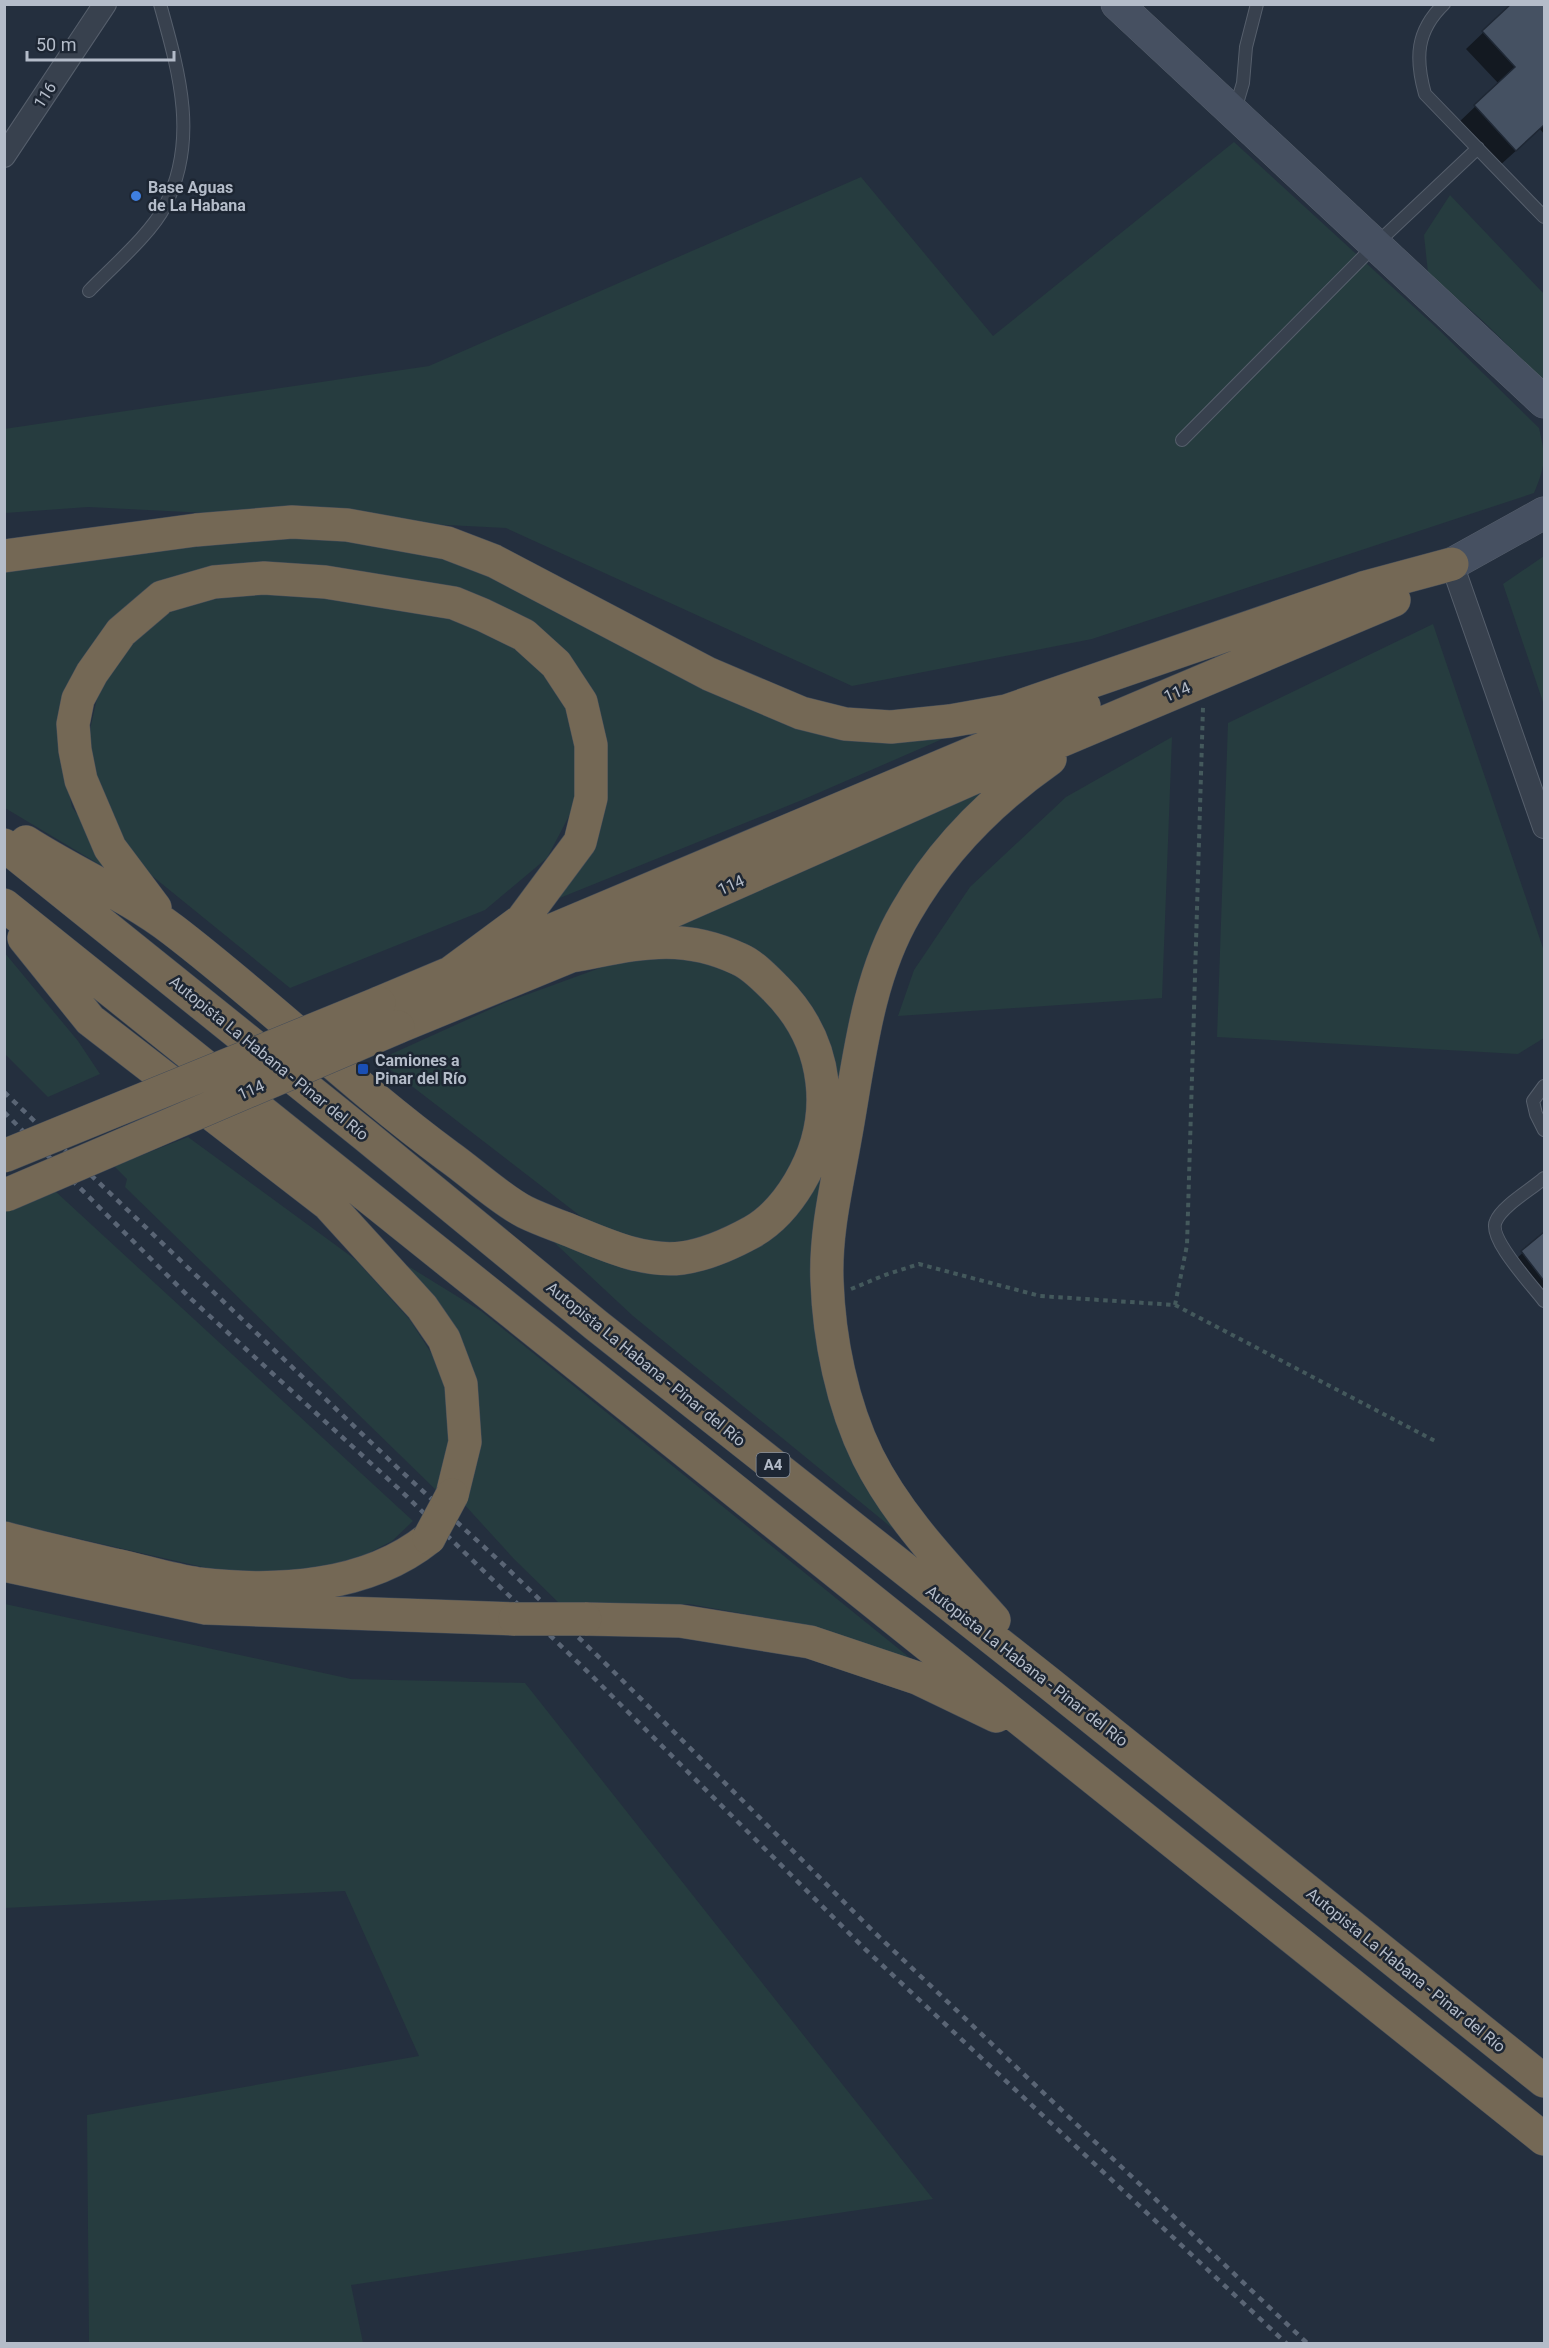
<svg xmlns="http://www.w3.org/2000/svg" width="1549" height="2348" font-family="Roboto,sans-serif">
<style>
.green{fill:#263c3f}
.shadow{fill:#0007}
.building{fill:#455162;stroke:#1f2835;stroke-width:1.5}
.lines{fill:none;stroke-linecap:round;stroke-linejoin:round}
.lane-casing{stroke:#565f6c;stroke-width:14}
.street-casing{stroke:#565f6c;stroke-width:24}
.secondary-casing{stroke:#565f6c;stroke-width:33}
.highway-casing{stroke:#434c59;stroke-width:34}
.path{stroke:#44595c;stroke-width:4;stroke-dasharray:4.5 4.5;stroke-linecap:butt}
.lane{stroke:#38414e;stroke-width:12}
.street{stroke:#38414e;stroke-width:22}
.secondary{stroke:#465061;stroke-width:32}
.highway{stroke:#746855;stroke-width:33}
.rail{stroke:#5a6575;stroke-width:4.5;stroke-dasharray:6 6;stroke-linecap:butt}
.highway-bridge-casing{stroke:#434c59;stroke-width:34;stroke-linecap:butt}
.highway-bridge{stroke:#746855;stroke-width:33}
.shop-dot{fill:#3f7fe0;stroke:#1d2633;stroke-width:2}
.transit-dot{fill:#1a4fb4;stroke:#1d2633;stroke-width:2}
.labels{text-anchor:middle;dominant-baseline:central;stroke-width:5;stroke-linejoin:round;paint-order:stroke}
.shield{fill:#1d2633;stroke:#878f9c;stroke-width:1.5}
.shield-label{font-size:15px;font-weight:bold;fill:#b4bcc9}
.street-label{font-size:16px;fill:#b4bcc9;stroke:#1d2633}
.poi-label{font-size:16px;font-weight:bold;fill:#b4bcc9;stroke:#1d2633;text-anchor:start}
</style>
<rect width="100%" height="100%" fill="#242f3e"/>
<path class="green" d="M1234,142L1438,329L1539,428C1546,458 1546,464 1534,493L1092,639L852,686L506,528L88,507L5,513L4,429L429,366L861,177L993,336Z
M1450,195L1544,294V381L1482,320L1428,273L1424,235Z
M310,535L362,540L441,558L525,591L791,724L954,734L802,800L535,908L605,803L608,759L596,702L449,593L157,588L60,748L72,807L122,878L5,808V566L231,539Z
M1544,556V705L1503,584Z
M280,589L462,618L509,642L551,677L577,733L579,797L547,858L485,910L290,988L151,875L107,817L87,743L100,685L140,629L185,604Z
M1433,624L1544,951V1038L1518,1054L1217,1037L1228,723Z
M1172,737L1162,998L898,1016L914,970L970,887L1066,797Z
M1008,775L899,901L816,1263L908,1541L633,1316L544,1233L690,1266L822,1168L813,1016L669,929Z
M4,952L78,1041L100,1074L48,1097L5,1054Z
M641,953L690,954L740,975L797,1036L806,1077L807,1122L790,1178L763,1207L715,1237L657,1244L588,1222L378,1060L504,1003Z
M188,1137L356,1260L410,1320L435,1359L447,1391L452,1429L437,1491L125,1187L127,1179L114,1166Z
M55,1191L413,1521L392,1541L361,1557L302,1576L229,1573L5,1522V1212Z
M408,1266L481,1311L915,1662L801,1624L689,1604H560L514,1559L463,1503L478,1460L477,1386L446,1317Z
M5,1604L351,1679L525,1683L933,2199L351,2285L363,2343H89L87,2115L419,2056L345,1891L5,1908Z"/>
<path class="shadow" d="M1513,4H1544V134L1540,129L1498,167L1458,123L1499,84L1466,49Z
M1544,1234V1290L1535,1297L1509,1265Z"/>
<path class="building" d="M1511,4H1544V125L1516,151L1474,105L1515,67L1482,31Z
M1544,1232V1281L1521,1251Z"/>
<g class="lines">
<g class="lane-casing">
<path id="lane" d="M1444,4C1416,31 1415,58 1425,94L1544,217
M1235,110L1243,83L1246,47L1257,4
M89,291C111,268 151,234 165,206C199,140 179,72 160,4
M1182,440L1375,245L1478,148
M1544,1086L1533,1101L1536,1114L1544,1130
M1544,1178C1532,1189 1502,1206 1496,1221C1487,1238 1533,1286 1544,1301"/>
</g>
<g class="street-casing">
<path id="street" d="M4,156L105,4
M1452,564L1544,827"/>
</g>
<g class="secondary-casing">
<path id="secondary" d="M1117,4L1544,402
M1452,564L1544,513"/>
</g>
<g class="highway-casing">
<path id="highway" d="M4,556L196,530L292,522L347,525L447,543L494,561L709,674L801,713L845,724L891,727L950,721L1006,711L1363,588
M1345,596L1363,588L1452,564
M26,842C74,873 127,895 173,930C267,1002 352,1085 448,1156C471,1172 501,1200 525,1212C537,1218 551,1223 564,1228C600,1242 641,1263 682,1258C705,1255 732,1243 752,1232C773,1220 787,1203 799,1183C838,1118 829,1042 776,989C765,978 753,965 739,959C678,930 633,945 571,956
M4,845L366,1136L596,1325L1050,1684L1544,2081
M4,905L1544,2139
M155,908L110,848L81,780L75,750L73,724L78,699L92,673L121,632L162,597L214,582L264,578L325,582L454,603L483,615L524,635L556,664L581,702L591,745V798L580,842L522,920L449,974
M24,938L90,1020L328,1204L422,1307L444,1339L461,1384L465,1442L452,1495
M379,1003L1084,706
M398,1027L571,956L987,772L1394,600
M4,1538C41,1548 78,1556 115,1565C143,1571 171,1580 199,1584C276,1593 367,1588 429,1538
M4,1565L206,1608L515,1619
M585,1619L680,1621L810,1642L917,1678L996,1716
M994,1620C949,1569 899,1519 868,1457C842,1404 829,1339 827,1281C825,1233 837,1185 845,1139C859,1063 866,980 906,912C941,851 993,799 1050,759"/>
</g>
<path class="path" d="M851,1289L885,1275L919,1264L1040,1296L1175,1305L1435,1441
M1175,1305L1187,1245L1203,707"/>
<use href="#lane" class="lane"/>
<use href="#street" class="street"/>
<use href="#secondary" class="secondary"/>
<use href="#highway" class="highway"/>
<path class="rail" d="M4,1092L402,1472L506,1567L609,1667L874,1932L1308,2344
M4,1112L190,1298L399,1489L592,1676L866,1950L1287,2344"/>
<g class="highway-bridge-casing">
<path id="highway-bridge" d="M4,1156L379,1003
M6,1195L398,1027
M429,1538L452,1495
M515,1619H585"/>
</g>
<use href="#highway-bridge" class="highway-bridge"/>
</g>
<circle class="shop-dot" cx="136" cy="196" r="6"/>
<rect class="transit-dot" x="357" y="1063" width="12" height="12" rx="3"/>
<g class="labels">
<rect class="shield" x="756.5" y="1453" width="33" height="24" rx="4.5"/>
<g class="shield-label">
<text x="773" y="1465">A4</text>
</g>
<g class="street-label">
<text transform="translate(45 95) rotate(-57)">116</text>
<text transform="translate(1177 692) rotate(-23)">114</text>
<text transform="translate(731 885) rotate(-24)">114</text>
<text transform="translate(269 1058) rotate(39)">Autopista La Habana - Pinar del Río</text>
<text transform="translate(251 1090) rotate(-23)">114</text>
<text transform="translate(646 1364) rotate(39)">Autopista La Habana - Pinar del Río</text>
<text transform="translate(1027 1666) rotate(38)">Autopista La Habana - Pinar del Río</text>
<text transform="translate(1406 1970) rotate(39)">Autopista La Habana - Pinar del Río</text>
</g>
<g class="poi-label">
<text x="148" y="187">Base Aguas<tspan x="148" dy="18">de La Habana</tspan></text>
<text x="375" y="1060">Camiones a<tspan x="375" dy="18">Pinar del Río</tspan></text>
</g>
</g>
<rect width="1549" height="2348" fill="none" stroke="#b4bcc9" stroke-width="12"/>
<path d="M27 51v9h147v-9" fill="none" stroke="#b4bcc9" stroke-width="3"/>
<text x="36" y="51" font-size="18" fill="#b4bcc9" stroke="#1d2633" stroke-width="4.5" paint-order="stroke">50 m</text>
</svg>
